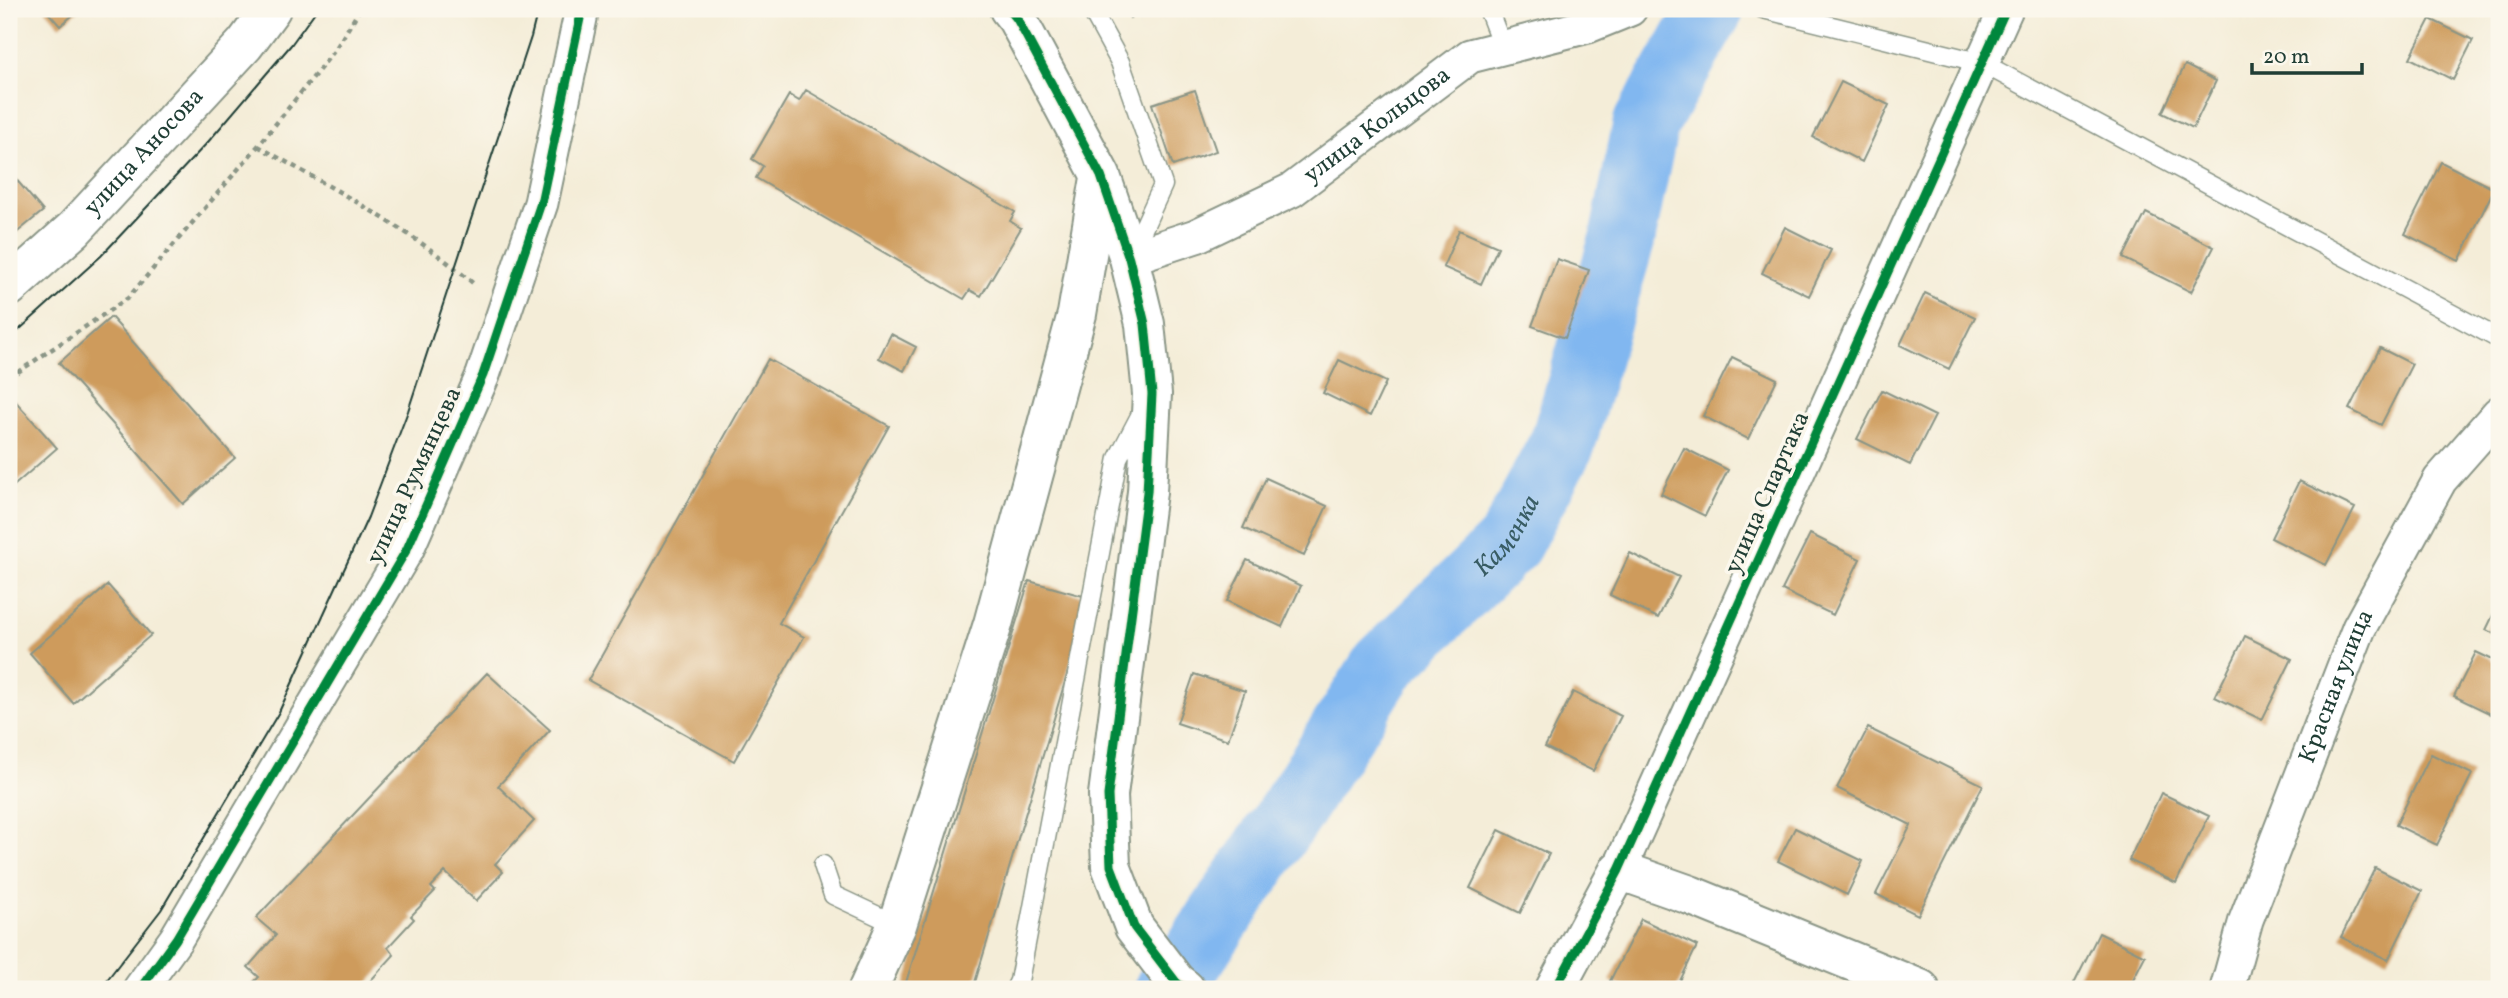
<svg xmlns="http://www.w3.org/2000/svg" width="2508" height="998" font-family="Vollkorn,serif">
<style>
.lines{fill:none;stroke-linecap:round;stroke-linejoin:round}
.river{stroke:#81b7f0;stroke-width:66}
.building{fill:#ce9b5b}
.service-casing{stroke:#8a9586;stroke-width:21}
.minor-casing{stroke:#8a9586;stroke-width:37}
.tertiary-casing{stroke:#8a9586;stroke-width:42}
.secondary-casing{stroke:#8a9586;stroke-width:42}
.path{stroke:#8a9586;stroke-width:4.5;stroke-dasharray:5 5;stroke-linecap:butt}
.service{stroke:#fff;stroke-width:18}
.minor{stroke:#fff;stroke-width:33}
.tertiary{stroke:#fff;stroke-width:38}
.secondary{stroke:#fff;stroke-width:38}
.tram{stroke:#1f3d34;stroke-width:2}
.cycleway-casing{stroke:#fbf7ec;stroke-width:13}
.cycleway{stroke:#00873e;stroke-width:9}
.labels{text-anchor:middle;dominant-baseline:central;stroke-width:7;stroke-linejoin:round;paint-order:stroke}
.street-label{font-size:24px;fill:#1f3d34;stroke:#fbf7ec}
.water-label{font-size:26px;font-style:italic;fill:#385c63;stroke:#fbf7ec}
</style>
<rect width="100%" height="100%" fill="#fbf7ec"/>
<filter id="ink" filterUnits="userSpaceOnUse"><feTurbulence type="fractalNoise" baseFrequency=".0143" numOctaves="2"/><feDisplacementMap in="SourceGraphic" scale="14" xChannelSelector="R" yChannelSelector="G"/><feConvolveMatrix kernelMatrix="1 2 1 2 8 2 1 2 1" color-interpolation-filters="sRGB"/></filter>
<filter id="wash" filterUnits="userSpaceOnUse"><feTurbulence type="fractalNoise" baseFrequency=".00686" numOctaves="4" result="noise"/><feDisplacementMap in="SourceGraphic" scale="28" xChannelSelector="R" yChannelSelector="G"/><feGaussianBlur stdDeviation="1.57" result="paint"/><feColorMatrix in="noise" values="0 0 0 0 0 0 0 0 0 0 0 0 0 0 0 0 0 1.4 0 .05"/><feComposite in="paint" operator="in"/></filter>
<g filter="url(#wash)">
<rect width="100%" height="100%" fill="#f4edd8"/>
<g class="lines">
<path class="river" id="s1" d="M1167,989L1176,982L1293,808L1384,665L1510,542L1563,442L1622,240L1646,123L1711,9"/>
</g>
<g id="blocks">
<path class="building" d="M45,9H80L60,26Z
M1123,9H1144L1130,18Z
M2430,19L2473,40L2453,80L2410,58Z
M2185,65L2216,81L2193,128L2162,113Z
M1841,82L1889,105L1862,162L1813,137Z
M806,90L1015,212L1010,221L1021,228L981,296L970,290L964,299L756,178L763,166L752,159L789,95L799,101Z
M1195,90L1216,151L1173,166L1152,104Z
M2441,162L2494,189L2459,261L2405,234Z
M9,171L43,211L9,239Z
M2146,213L2214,247L2191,292L2123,258Z
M1785,227L1831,250L1809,296L1762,273Z
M1459,230L1498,247L1481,284L1443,267Z
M1557,259L1589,270L1565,338L1532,326Z
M1925,293L1975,317L1949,369L1900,345Z
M111,317L235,458L183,504L59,363Z
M891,334L916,347L904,371L879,358Z
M2380,348L2412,364L2381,425L2349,409Z
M1732,357L1777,379L1748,439L1703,416Z
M768,359L889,426L779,623L804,637L734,761L588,680Z
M1339,360L1386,382L1370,416L1323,393Z
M1882,390L1935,416L1910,465L1857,439Z
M9,394L57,448L9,490Z
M1684,448L1728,470L1705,516L1661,494Z
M1266,478L1327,506L1304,556L1243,528Z
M2299,481L2355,508L2326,565L2271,538Z
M1810,534L1860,559L1833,615L1782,590Z
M1630,553L1679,577L1658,618L1610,595Z
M1247,560L1301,586L1282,627L1227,601Z
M1029,581L1090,598L973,989H904Z
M108,585L151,635L73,703L30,653Z
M2499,603V636L2486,630Z
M2245,636L2292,659L2262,720L2215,697Z
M2476,652L2499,663V718L2454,696Z
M487,673L550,730L498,786L534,821L495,864L503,872L476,901L445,872L431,887L435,891L411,916L414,919L388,947L394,955L363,989H247L259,977L248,967L276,935L256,918Z
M1194,674L1245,691L1228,740L1177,723Z
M1573,692L1621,716L1593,771L1545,747Z
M1868,728L1983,785L1918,915L1876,894L1911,825L1837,788Z
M2431,754L2472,774L2437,845L2396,825Z
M2161,793L2209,816L2176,883L2129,860Z
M1795,828L1863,861L1847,895L1778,861Z
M1499,830L1549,854L1520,913L1470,888Z
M2375,868L2422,891L2388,960L2341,937Z
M1641,919L1697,946L1676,989H1626L1610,981Z
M2099,933L2145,956L2128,989H2086L2074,983Z"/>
</g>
</g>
<g filter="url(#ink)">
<use href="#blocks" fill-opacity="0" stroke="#8a9586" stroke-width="2"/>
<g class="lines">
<g class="service-casing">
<path id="service" d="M1091,9L1120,62L1163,185L1132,253
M1488,9L1503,48
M1763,9L1982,63L2499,339
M823,865L833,895L897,925
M1015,989L1019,981L1118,458L1142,412"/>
</g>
<g class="minor-casing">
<g id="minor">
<path id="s2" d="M1129,258L1196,236L1292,190L1470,56L1588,26L1630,9"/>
<path d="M1619,870L2006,9"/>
<path d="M140,989L176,939L407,549L483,375L541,203L582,9"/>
<path id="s3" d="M2227,989L2246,920L2359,628L2440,480L2499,413"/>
</g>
</g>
<g class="tertiary-casing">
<path id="tertiary" d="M1009,9L1017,19L1101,176L1129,258L1145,324L1152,394L1147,492L1108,795L1111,866L1134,927L1176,982L1185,989
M868,989L897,925L993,624L1077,314L1100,178
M1555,989L1619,870L1690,895L1920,989"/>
</g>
<g class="secondary-casing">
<g id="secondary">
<path id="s4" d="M9,287L74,229L245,44L271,9"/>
</g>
</g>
<path class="path" d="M258,146C333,189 410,228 475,285
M9,378L128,298L258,146L335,50L360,9"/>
<use href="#service" class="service"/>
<use href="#minor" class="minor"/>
<use href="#tertiary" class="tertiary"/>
<use href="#secondary" class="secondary"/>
<path class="tram" d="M9,339L101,256L208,142L291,45L317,9
M100,989L161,910L279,712L368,517L408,411L531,37L538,9"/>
<g class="cycleway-casing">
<path id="cycleway" d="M1009,9L1017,19L1101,176L1129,258L1145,324L1152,394L1147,492L1108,795L1111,866L1134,927L1176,982L1185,989
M140,989L176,939L407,549L483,375L541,203L582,9
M1555,989L1619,870L2006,9"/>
</g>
<use href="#cycleway" class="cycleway"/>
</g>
</g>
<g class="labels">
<g class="street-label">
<text stroke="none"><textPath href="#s2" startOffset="284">улица Кольцова</textPath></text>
<text stroke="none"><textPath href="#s4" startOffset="191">улица Аносова</textPath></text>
<text transform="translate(415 476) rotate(-65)">улица Румянцева</text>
<text transform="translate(1768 493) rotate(-66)">улица Спартака</text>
<text stroke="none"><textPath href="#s3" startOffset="322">Красная улица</textPath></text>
</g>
<g class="water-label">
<text stroke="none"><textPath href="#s1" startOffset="570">Каменка</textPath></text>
</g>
</g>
<rect width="2508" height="998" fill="none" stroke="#fbf7ec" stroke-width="35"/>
<path d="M2252 63v10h110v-10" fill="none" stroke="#1f3d34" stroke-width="3.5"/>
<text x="2263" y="63" font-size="21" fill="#1f3d34" stroke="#fbf7ec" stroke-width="5" paint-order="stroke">20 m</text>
</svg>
